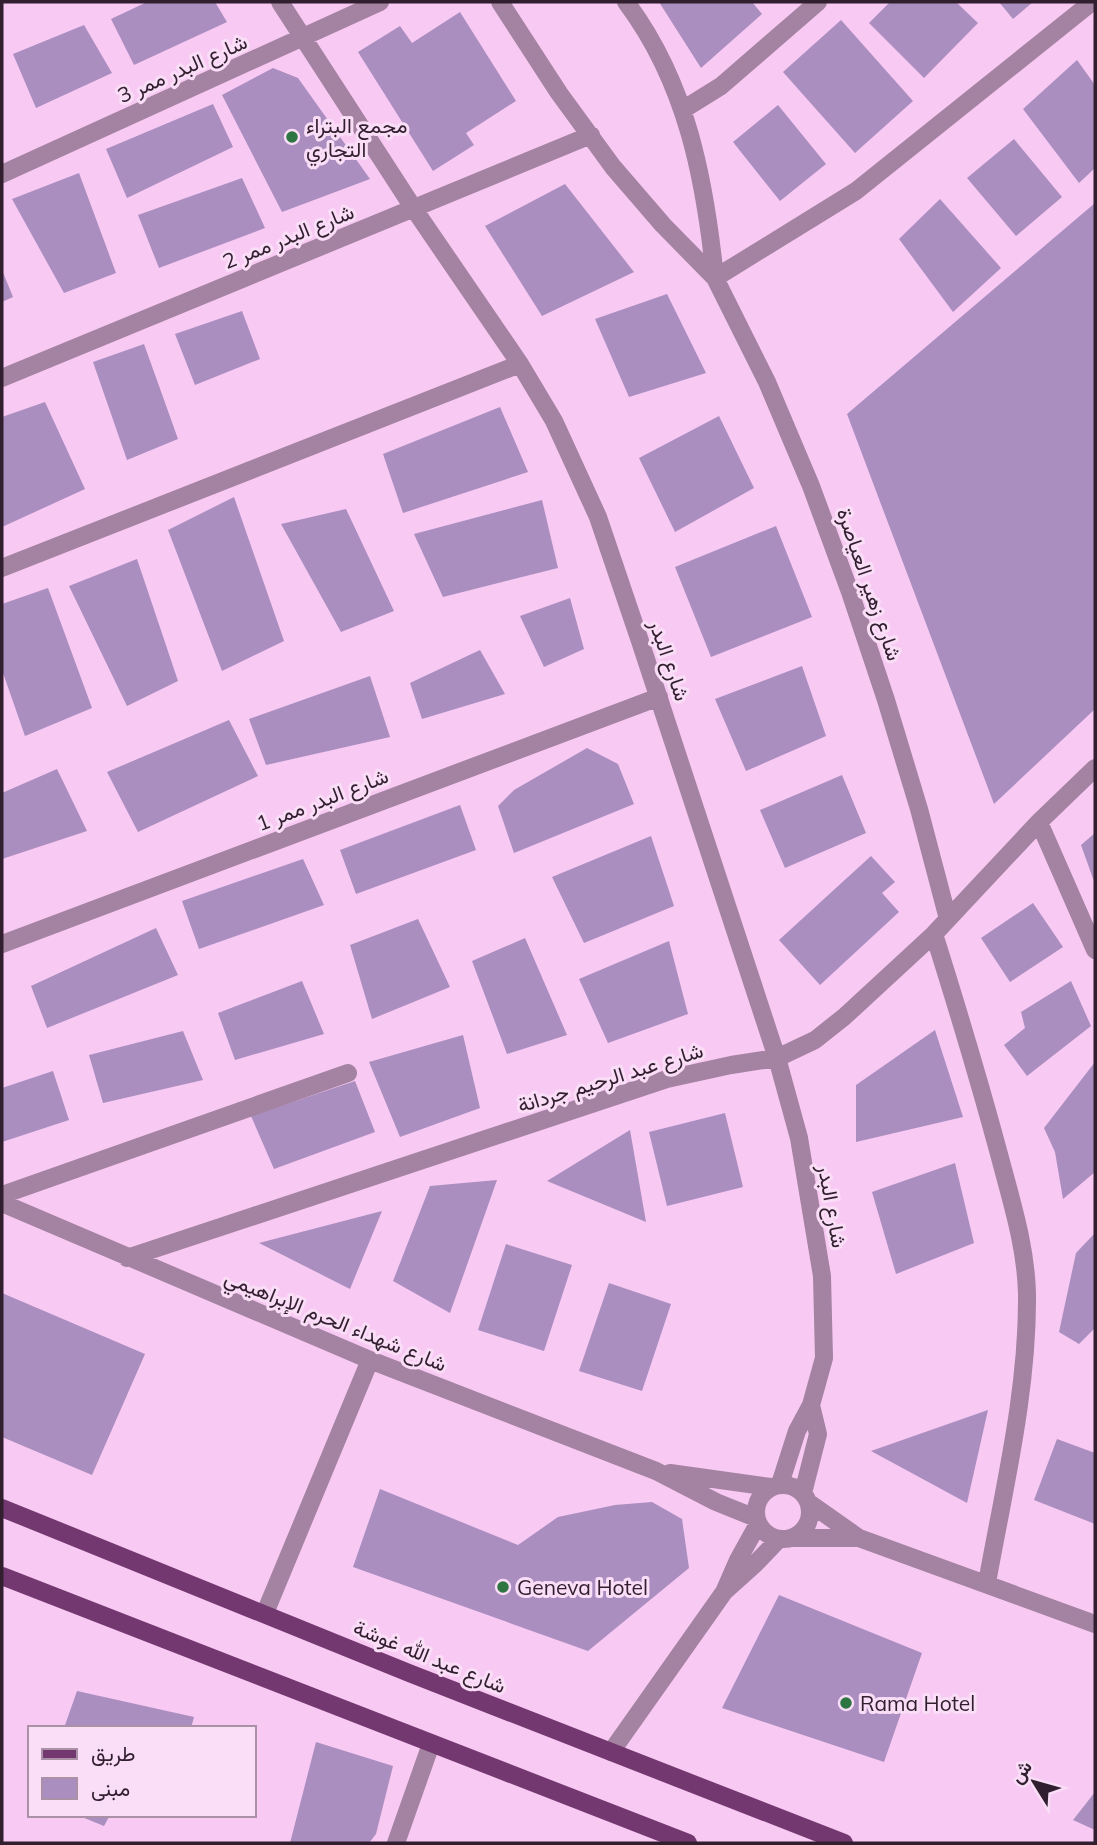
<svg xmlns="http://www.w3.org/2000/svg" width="1097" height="1845" font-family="Mulish,Vazirmatn,sans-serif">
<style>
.building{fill:#aa8ebf}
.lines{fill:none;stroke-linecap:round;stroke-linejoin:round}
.minor{stroke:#a482a1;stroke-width:18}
.major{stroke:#73386f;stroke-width:18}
.poi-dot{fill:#2d7541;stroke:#faddf6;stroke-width:2.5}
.labels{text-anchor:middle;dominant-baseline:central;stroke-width:6;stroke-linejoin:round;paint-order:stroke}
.street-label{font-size:21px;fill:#311f2f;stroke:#faddf6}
.poi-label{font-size:21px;fill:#311f2f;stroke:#faddf6;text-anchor:start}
</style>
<rect width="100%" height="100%" fill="#f8c9f3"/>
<path class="building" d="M147,2H215L227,22L134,65L111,19Z
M659,2H752L762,14L701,68Z
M890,2H956L978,23L924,78L869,23Z
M999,2H1033L1013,19Z
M460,12L516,101L466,133L474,145L433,171L358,52L400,26L412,43Z
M841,20L913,101L855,153L783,72Z
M84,25L112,73L36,108L13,54Z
M1077,60L1095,85V168L1079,183L1023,109Z
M273,68L298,78L370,179L282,212L222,95Z
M213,104L233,147L127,198L106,149Z
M778,105L826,164L780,201L733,142Z
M1014,139L1062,197L1016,236L967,178Z
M79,173L116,273L64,293L12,199Z
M242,178L265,228L159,268L138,215Z
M565,184L634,272L542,316L485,226Z
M940,199L1001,268L953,312L899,239Z
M1095,203V709L994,804L847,414Z
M2,270L13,297L2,302Z
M667,294L706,373L629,397L595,319Z
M242,311L260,359L195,385L175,334Z
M144,344L178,439L127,460L93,362Z
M45,402L85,489L2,527V417Z
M500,407L528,472L403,513L383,454Z
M719,416L754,488L675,532L639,458Z
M234,497L284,641L222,671L168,530Z
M542,500L558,568L443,597L414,534Z
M346,509L394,611L341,632L281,524Z
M776,526L812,617L711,657L675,567Z
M137,559L178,681L127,706L69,586Z
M48,588L92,708L25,736L2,670V604Z
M570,598L584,649L544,667L520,616Z
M480,650L505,694L422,719L410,683Z
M802,666L826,736L746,771L715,699Z
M370,676L390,737L266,765L249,719Z
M229,720L258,776L138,832L107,772Z
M587,748L618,764L634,804L514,853L498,806L514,790Z
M57,769L87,831L2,859V793Z
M842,775L866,833L785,868L760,810Z
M460,805L476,850L356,894L340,850Z
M1095,833V884L1081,845Z
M651,836L674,906L584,943L552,877Z
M871,856L895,882L882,893L899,912L820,985L779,940Z
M303,859L324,905L199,949L182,901Z
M1033,903L1063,947L1010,982L981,938Z
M418,919L450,987L372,1019L350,945Z
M156,928L178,975L47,1028L31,986Z
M525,938L567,1035L507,1054L472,961Z
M669,941L688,1014L608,1043L579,979Z
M302,981L324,1034L235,1060L218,1013Z
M1071,981L1091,1026L1027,1076L1004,1045L1025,1028L1021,1012Z
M935,1030L963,1117L856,1142V1085Z
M183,1031L203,1080L103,1103L89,1055Z
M463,1035L480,1108L400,1137L369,1062Z
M1095,1062V1172L1063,1199L1055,1152L1044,1128Z
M53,1071L69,1120L2,1142V1088Z
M355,1081L375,1132L274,1169L251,1116Z
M725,1113L743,1187L667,1206L649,1132Z
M630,1130L646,1222L547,1181Z
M955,1163L974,1243L896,1274L872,1192Z
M497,1180L450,1313L393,1281L430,1186Z
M382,1211L350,1289L259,1243Z
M1095,1233V1328L1079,1344L1059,1332L1076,1253Z
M506,1244L572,1265L544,1351L478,1330Z
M609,1283L671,1304L642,1391L579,1371Z
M2,1293L145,1354L92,1475L2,1437Z
M988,1410L967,1503L871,1451Z
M1057,1439L1095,1453V1524L1034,1500Z
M380,1489L518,1545L558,1517L615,1505L652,1502L682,1519L689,1568L588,1651L353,1567Z
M779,1595L922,1653L884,1762L722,1708Z
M77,1691L194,1717L191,1728H64Z
M316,1742L393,1766L376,1834L369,1843H290Z
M1095,1792V1830L1073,1820Z
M77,1815H110L104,1826Z"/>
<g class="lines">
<path class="minor" d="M280,2L414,209L520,364L554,421L598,517L641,644L777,1058L799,1138L822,1276L824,1358L811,1405L797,1431L780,1484
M500,2L559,93L613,167L663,225L715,278L767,382L811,486L850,592L886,700L919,809L948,919
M626,2C687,83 705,180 715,278L856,191L1092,2
M684,109L721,86L818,2
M2,174L380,2
M2,378L591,135
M2,568L520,364
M1039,822L1095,950
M934,934C957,1007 979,1080 999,1154C1011,1200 1026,1246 1027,1294C1028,1391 1004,1488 987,1583
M2,944L659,697
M2,1195L348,1073
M2,1203L370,1360L656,1471L716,1502L756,1518
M127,1258L667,1079L731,1065L777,1058L815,1040L844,1017L934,934L1039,822L1095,768
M670,1473L770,1487
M756 1512a27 27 0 1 1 54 0a27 27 0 1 1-54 0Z
M803,1493L818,1434L811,1405
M808,1502L859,1538
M790,1538H859L1095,1624
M726,1590L755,1564L779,1539
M265,1613L370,1360
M611,1752L724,1592L738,1560L758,1524
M396,1843L431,1744"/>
<path class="major" d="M2,1508L409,1673L844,1843
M2,1576L688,1843"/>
</g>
<g class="poi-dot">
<circle cx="292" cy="137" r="7"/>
<circle cx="503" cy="1587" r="7"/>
<circle cx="846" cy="1703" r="7"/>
</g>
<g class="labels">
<g class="street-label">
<text transform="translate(182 68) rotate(-24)">شارع البدر ممر 3</text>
<text transform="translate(288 236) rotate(-22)">شارع البدر ممر 2</text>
<text transform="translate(870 584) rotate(71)">شارع زهير العياصرة</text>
<text transform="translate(670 660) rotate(71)">شارع البدر</text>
<text transform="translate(322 799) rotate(-21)">شارع البدر ممر 1</text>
<text transform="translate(610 1077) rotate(-17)">شارع عبد الرحيم جردانة</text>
<text transform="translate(833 1206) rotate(80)">شارع البدر</text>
<text transform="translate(336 1320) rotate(22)">شارع شهداء الحرم الإبراهيمي</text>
<text transform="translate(430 1656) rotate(22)">شارع عبد الله غوشة</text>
</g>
<g class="poi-label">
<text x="306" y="125">مجمع البتراء<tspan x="306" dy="24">التجاري</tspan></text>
<text x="517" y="1587">Geneva Hotel</text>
<text x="860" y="1703">Rama Hotel</text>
</g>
</g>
<rect width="1097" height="1845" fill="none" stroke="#311f2f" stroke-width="7"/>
<rect x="28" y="1726" width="228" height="91" fill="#faddf6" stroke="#aa91a6" stroke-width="2"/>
<rect x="42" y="1749" width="35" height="10" fill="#73386f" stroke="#aa91a6" stroke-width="2"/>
<text x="91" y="1761" font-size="21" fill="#311f2f">طريق</text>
<rect x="42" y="1778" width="35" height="21" fill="#aa8ebf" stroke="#aa91a6" stroke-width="2"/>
<text x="91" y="1796" font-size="21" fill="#311f2f">مبنى</text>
<g transform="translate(1034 1782) rotate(307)" stroke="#faddf6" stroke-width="5" paint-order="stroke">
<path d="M0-5L12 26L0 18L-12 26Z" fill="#311f2f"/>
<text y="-10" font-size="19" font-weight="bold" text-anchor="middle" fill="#311f2f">ش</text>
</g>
</svg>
